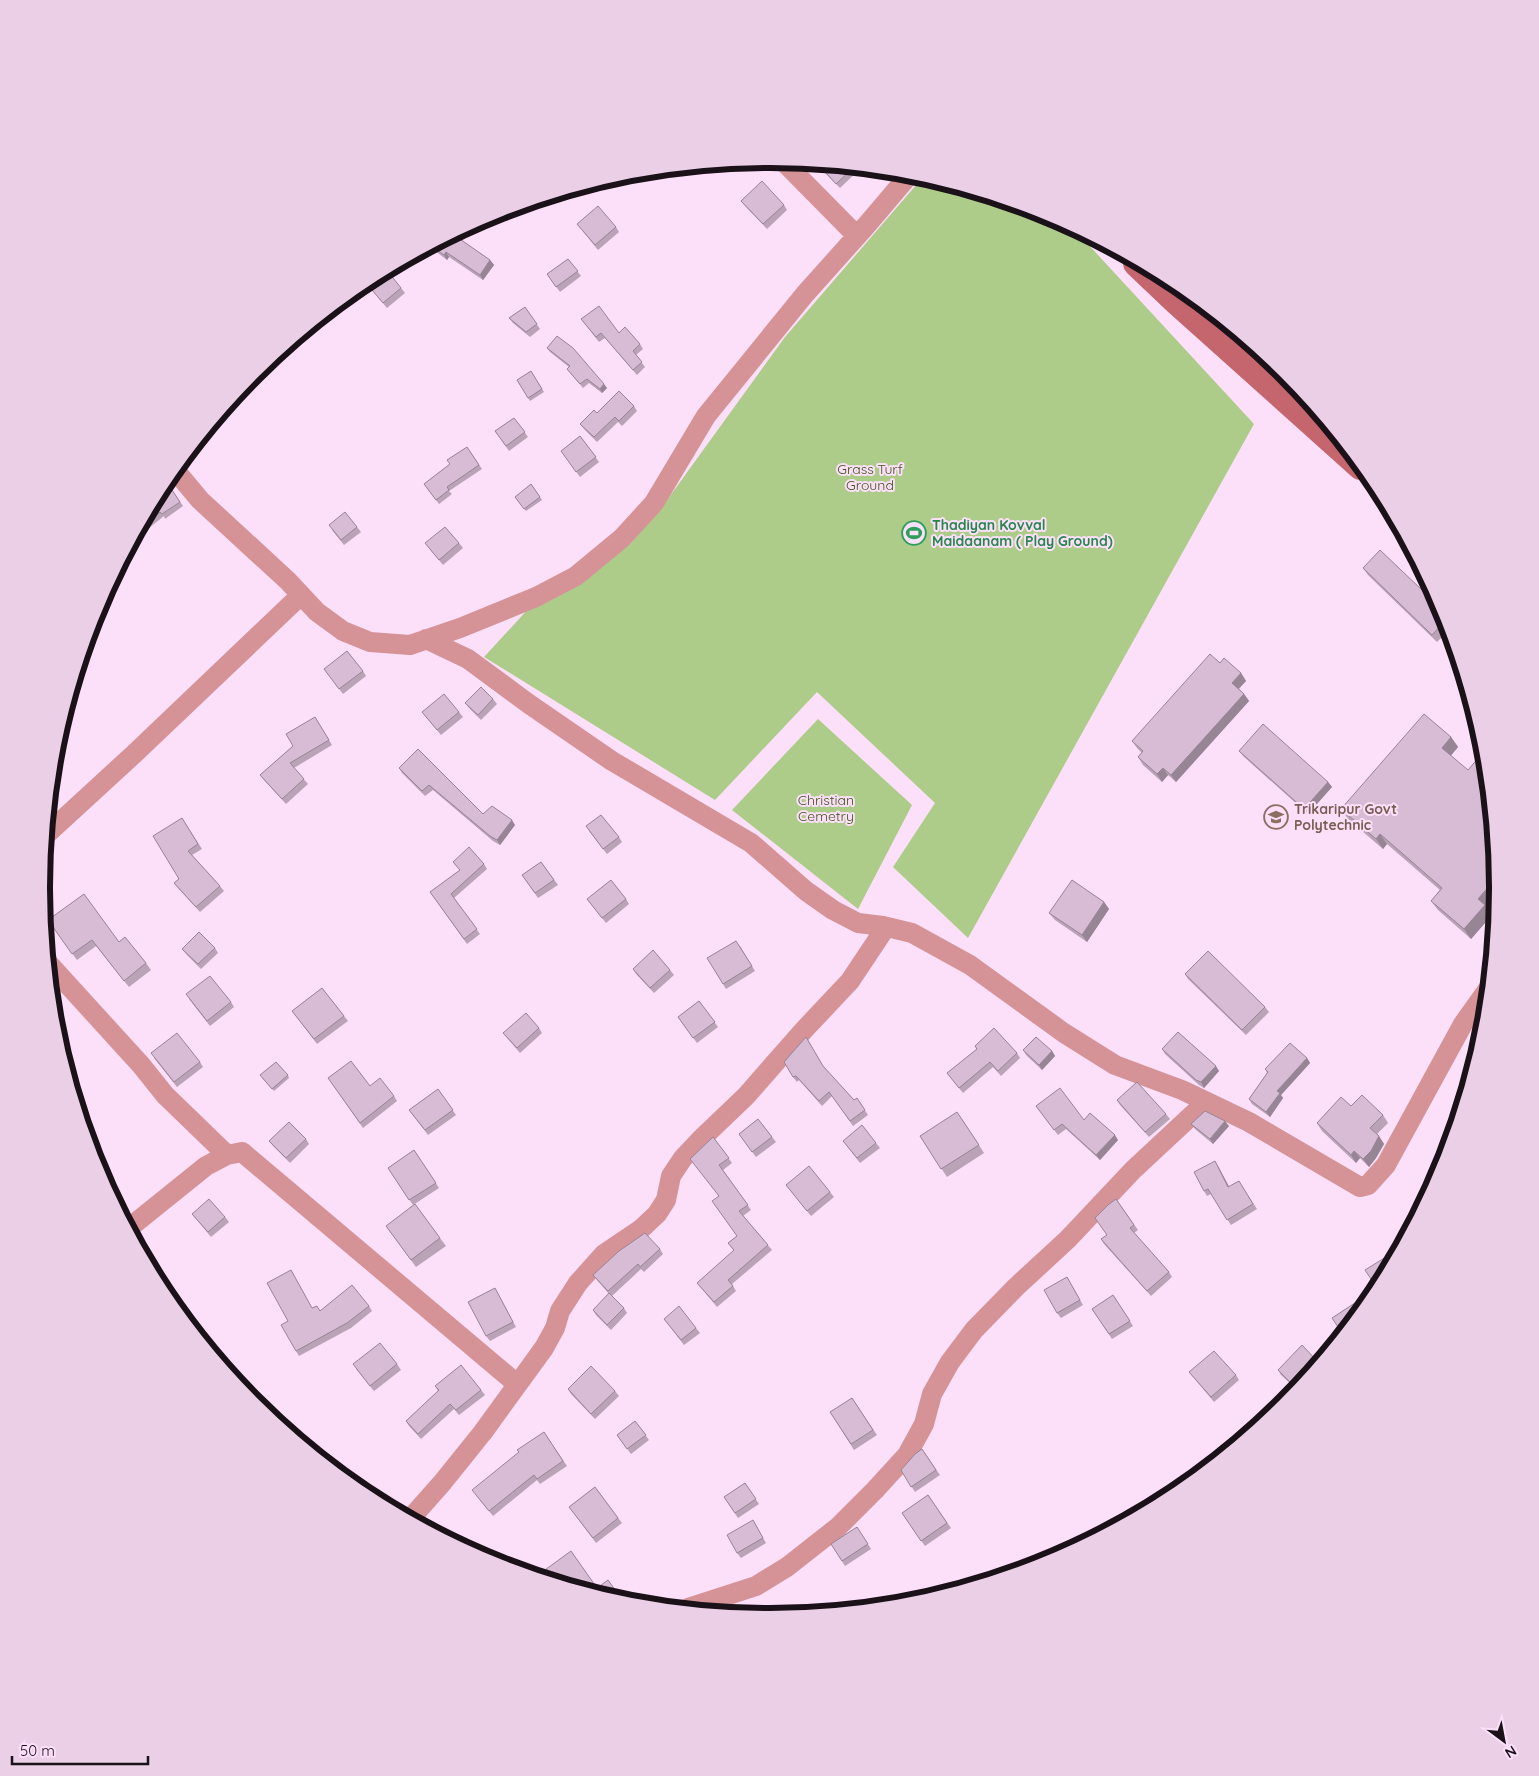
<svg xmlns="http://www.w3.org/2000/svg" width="1539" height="1776" font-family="Quicksand,sans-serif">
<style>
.green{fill:#aecc89}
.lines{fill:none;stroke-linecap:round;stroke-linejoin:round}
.minor{stroke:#d59397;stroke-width:20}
.secondary{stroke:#c5666f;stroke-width:28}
.wall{fill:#baa2b7}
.shaded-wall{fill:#978495}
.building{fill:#d8bcd5;stroke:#978495}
.labels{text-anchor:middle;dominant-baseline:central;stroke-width:4;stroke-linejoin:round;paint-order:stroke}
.park-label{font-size:14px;fill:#3d5419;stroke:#fcdff9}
.leisure-label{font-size:14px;font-weight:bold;fill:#27864d;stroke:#fcdff9;text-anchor:start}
.education-label{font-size:14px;font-weight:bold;fill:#785e54;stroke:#fcdff9;text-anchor:start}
.rim{fill:none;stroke:#1a1119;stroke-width:6}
</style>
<rect width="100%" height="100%" fill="#fcdff9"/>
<path class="green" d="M923,177L1048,215L1074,229L1254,424L968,938L893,867L935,803L817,692L715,800L484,657L530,607L667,500L785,337Z
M818,719L912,805L858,909L732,810Z"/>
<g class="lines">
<path class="minor" d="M783,161L857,236
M175,470L200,500L288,581L317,612L343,631L370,642L410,645L460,628L536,597L576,576L622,538L654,503L706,416L805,294L865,227L910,174
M426,639L468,659L529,704L612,761L751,843L806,891L833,910L858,923L883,926L912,933L970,965L1064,1033L1115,1065L1182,1090L1249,1122L1360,1187L1368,1185L1386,1165L1463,1024L1488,989
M47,834L133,755L301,595
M49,964L141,1065L165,1095L227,1155
M129,1228L206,1166L227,1155L242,1152L517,1384
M411,1518L442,1483L483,1432L544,1348L555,1328L560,1311L578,1283L604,1254L641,1229L657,1214L666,1200L671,1176L683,1158L700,1140L746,1096L803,1031L850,981L886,927
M688,1608L756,1586L787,1567L838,1527L875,1490L907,1455L924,1424L932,1394L950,1362L974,1330L1016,1287L1068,1239L1133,1170L1206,1102"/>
<path class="secondary" d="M1137,263L1177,301L1361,466"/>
</g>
<path class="wall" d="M820,165L860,169L840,188L823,171L820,166Z
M741,201L784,205L787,210L767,229L745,206Z
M577,224L616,227L619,232L598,250Z
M457,233L463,240L462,241L490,260L494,265L483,280L449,257L447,260L430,247Z
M568,259L581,276L560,292L547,274Z
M401,288L405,293L387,308L372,290Z
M525,307L540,329L530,337L513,323L509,318Z
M581,319L619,333L640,344L643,349L636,355L645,367L637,375L605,338L599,342Z
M547,348L607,388L602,393L589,383L583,388L567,369L569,367L550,352Z
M531,371L544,392L530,401L517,380Z
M634,406L637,411L622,426L618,422L597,442L584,429L580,424L597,413Z
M514,418L528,437L509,451L495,431Z
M580,436L599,462L580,477L561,451Z
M467,447L482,469L449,491L452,494L439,504L424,484L450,464Z
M166,481L183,506L165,519L164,516L134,540Z
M531,484L542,500L526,511L515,497Z
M357,527L361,532L344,545L332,530Z
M425,543H459L463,548L443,565Z
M1363,568L1443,610L1449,630L1437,642L1368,575Z
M1220,663L1241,673L1246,681L1239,689L1244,694L1249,701L1176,782L1168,775L1162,782L1143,765L1138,757L1142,753L1137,748L1132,741Z
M324,669L363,671L366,676L343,694Z
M493,699L497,704L481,720L469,708L465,703Z
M422,712H459L463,717L441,735Z
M315,717L332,745L294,768L308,784L286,804L264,780L260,775L293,746Z
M1451,737L1458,747L1451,755L1486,907L1492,915L1471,939L1438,910L1431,901L1440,890L1387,844L1383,849L1348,819L1341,809Z
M1239,751L1328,782L1332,787L1308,814L1243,756Z
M399,768L483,814L515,825L500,845L493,841L433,790L425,796L402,773Z
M182,818L202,849L192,855L220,886L224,891L200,912L178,888L174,883L179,879Z
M589,831L619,837L622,842L607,854Z
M453,862L484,864L487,869L454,898L480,934L467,944L430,892L460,870Z
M541,862L558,885L538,898L522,875Z
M587,899H626L629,904L606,923Z
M1104,902L1109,909L1087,942L1055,920L1049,913Z
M48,920L119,942L146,963L151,970L129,987L96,946L77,960Z
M740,946L755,971L726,989L723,984Z
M215,948L218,953L201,969L186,954L182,949Z
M633,969L670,970L674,975L654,993L636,974Z
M1185,974L1265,1007L1269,1012L1246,1035L1188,979Z
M322,988L348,1021L317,1044L292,1011Z
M189,999L231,1002L234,1007L210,1026Z
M699,1001L718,1027L697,1043L678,1017Z
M539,1028L542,1033L520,1053L503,1033Z
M806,1037L824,1068L854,1100L857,1098L868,1115L853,1126L832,1096L822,1106L799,1080L797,1082L793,1077Z
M975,1046L1017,1053L1020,1058L1001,1076L993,1067L963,1093L947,1073L977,1049Z
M1162,1049L1219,1071L1204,1088L1199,1085L1165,1054Z
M1023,1050L1052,1051L1055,1056L1042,1070L1026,1055Z
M154,1058L200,1062L203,1067L177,1087Z
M1307,1058L1310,1063L1281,1095L1283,1098L1270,1117L1252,1104L1249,1099L1267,1073L1265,1069Z
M288,1075L289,1078L274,1091L262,1078Z
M328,1078L370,1086L394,1096L397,1101L363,1128Z
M438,1089L456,1115L428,1135L409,1110Z
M1117,1100L1166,1114L1170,1119L1149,1137L1120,1105Z
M1036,1106L1084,1120L1118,1140L1100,1160L1066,1129L1058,1135Z
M1351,1106L1383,1115L1388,1123L1377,1134L1384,1144L1376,1158L1369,1167L1360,1158L1356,1163L1322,1131L1317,1123Z
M758,1119L776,1142L756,1157L739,1134Z
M962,1119L984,1153L947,1177L920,1136Z
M1191,1124L1229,1126L1213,1144L1195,1129Z
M713,1137L732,1163L723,1170L751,1210L743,1216L772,1250L732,1284L736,1291L717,1307L697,1283L734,1251L728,1243L737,1236L718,1197Z
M306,1139L309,1144L290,1163L273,1146L269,1141Z
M843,1141L876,1143L880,1148L860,1163Z
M414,1150L439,1188L413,1205L388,1168Z
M1218,1166L1229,1187L1242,1186L1257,1209L1231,1225L1211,1194L1207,1196L1204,1191Z
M786,1185L830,1192L834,1197L811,1216Z
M1116,1199L1138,1230L1134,1233L1169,1272L1172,1277L1151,1296L1104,1244L1101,1239L1107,1235Z
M192,1214L225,1217L229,1222L211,1237Z
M386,1226L440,1238L446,1246L416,1267Z
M660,1249L663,1254L644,1272L641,1269L612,1296L624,1308L627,1313L611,1330L596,1315L593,1310L609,1294L597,1280L593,1275Z
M291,1270L312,1308L321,1311L369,1306L372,1311L351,1328L299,1356L296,1351L288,1321Z
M1067,1277L1083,1305L1061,1318L1057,1313Z
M495,1288L516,1327L490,1341L486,1336Z
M1113,1295L1133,1326L1112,1339L1092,1309Z
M664,1319L696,1328L700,1333L684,1345Z
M1318,1362L1296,1389L1281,1375L1278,1370Z
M397,1364L401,1370L374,1391L356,1369Z
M1189,1372L1236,1375L1239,1380L1214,1402Z
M435,1386L481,1390L485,1395L459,1415L454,1409L421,1439L409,1426L406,1421L438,1391Z
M568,1389L615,1391L619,1396L595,1419L571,1394Z
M852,1398L877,1435L854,1450L830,1412Z
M635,1421L649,1440L631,1454L617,1435Z
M544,1432L567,1466L540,1484L537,1480L493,1516L476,1495L519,1452Z
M922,1449L940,1475L915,1492L901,1470Z
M745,1483L759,1504L738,1518L724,1497Z
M595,1487L622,1523L596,1543L569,1507Z
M928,1495L951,1528L925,1546L902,1513Z
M753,1520L766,1543L741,1558L737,1553Z
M857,1527L871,1549L845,1566L831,1544Z"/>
<path class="shaded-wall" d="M459,235L463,240L460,242L457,237Z
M446,252L449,257L447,260L444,255Z
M490,260L494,265L483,280L480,275Z
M604,384L607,388L602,393L600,389Z
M1241,673L1246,681L1237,690L1232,683Z
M1244,694L1249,701L1176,782L1171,775Z
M1451,737L1458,747L1449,758L1442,748Z
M1163,768L1168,775L1162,782L1157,774Z
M1328,782L1332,787L1308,814L1304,809Z
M512,820L515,825L500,845L497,840Z
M1380,834L1387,844L1383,849L1376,839Z
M1497,877L1498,888L1497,894L1486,907L1492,915L1471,939L1464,929L1478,899Z
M1104,902L1109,909L1087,942L1082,935Z
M1052,1051L1055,1056L1042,1070L1039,1065Z
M1307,1058L1310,1063L1281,1095L1283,1098L1270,1117L1266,1112L1277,1091Z
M1216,1066L1219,1071L1204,1088L1201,1082Z
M1225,1121L1229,1126L1213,1144L1210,1139Z
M1115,1135L1118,1140L1100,1160L1096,1155Z
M1379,1136L1384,1144L1376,1158L1369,1167L1363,1159Z
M1354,1151L1360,1158L1356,1163L1351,1155Z
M1215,1161L1218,1166L1232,1192L1228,1187Z"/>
<path class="building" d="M821,165L853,168L836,184L820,166Z
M762,181L784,205L763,224L741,201Z
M598,206L616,227L595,245L577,224Z
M457,233L459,235L457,237L490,260L480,275L446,252L444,255L432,246Z
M568,259L578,271L556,287L547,274Z
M390,274L401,288L383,303L372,290Z
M599,306L619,333L625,327L640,344L633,351L642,362L633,370L601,333L596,337L581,319Z
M525,307L537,324L526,332L509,318Z
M557,336L573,348L604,384L600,389L587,379L580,384L567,369L570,366L547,348Z
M531,371L542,389L528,398L517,380Z
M619,391L634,406L619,421L615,417L594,437L580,424L594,410L597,413Z
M514,418L525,432L506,446L495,431Z
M580,436L596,457L576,472L561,451Z
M467,447L479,465L447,487L449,490L436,500L424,484L450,464L447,460Z
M166,481L180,502L162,514L160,512L140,527Z
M531,484L540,497L524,509L515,497Z
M345,512L357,527L341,540L329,525Z
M445,527L459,543L439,560L425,543Z
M1380,550L1443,610L1446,620L1432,635L1363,568Z
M347,651L363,671L339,689L324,669Z
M1210,654L1220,663L1224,658L1241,673L1232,683L1244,694L1171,775L1163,768L1157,774L1138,757L1143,751L1132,741Z
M481,687L493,699L478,715L465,703Z
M444,694L459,712L437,730L422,712Z
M1424,714L1451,737L1442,748L1468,770L1480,756L1485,761L1497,877L1478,899L1485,905L1464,929L1431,901L1442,888L1380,834L1376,839L1341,809Z
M315,717L329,740L290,763L304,779L282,799L260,775L293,746L286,734Z
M1263,724L1328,782L1304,809L1239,751Z
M418,749L483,814L492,806L512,820L497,840L490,836L429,785L422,791L399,768Z
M601,815L619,837L603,849L586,826Z
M182,818L198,844L188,851L220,886L196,907L174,883L179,879L153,836Z
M469,847L484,864L451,894L477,929L464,939L430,892L460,870L453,862Z
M541,862L554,880L535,893L522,875Z
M611,880L626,899L602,918L587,899Z
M1072,880L1104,902L1082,935L1049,913Z
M84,894L119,942L125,937L146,963L124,981L92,940L72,954L48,920Z
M199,932L215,948L198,964L182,949Z
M736,941L752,966L723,984L707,958Z
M653,950L670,970L650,988L633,969Z
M1208,951L1265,1007L1242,1030L1185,974Z
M210,976L231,1002L207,1021L186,994Z
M322,988L344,1016L314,1039L292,1011Z
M699,1001L715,1022L693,1038L678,1017Z
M526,1013L539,1028L517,1048L503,1033Z
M994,1028L1017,1053L998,1071L990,1062L959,1088L947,1073L977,1049L975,1046Z
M1178,1032L1216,1066L1201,1082L1196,1080L1162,1049Z
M177,1033L200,1062L174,1082L151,1053Z
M806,1037L823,1066L854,1100L857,1098L865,1110L850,1121L829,1092L819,1101L796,1076L793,1077L784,1062Z
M1036,1037L1052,1051L1039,1065L1023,1050Z
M1290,1043L1307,1058L1277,1091L1280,1093L1266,1112L1249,1099L1268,1072L1265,1069Z
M351,1061L370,1086L380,1078L394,1096L360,1123L328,1078Z
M276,1062L288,1075L272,1089L260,1075Z
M1137,1082L1166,1114L1145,1132L1117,1100Z
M1060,1088L1084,1120L1090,1113L1115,1135L1096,1155L1062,1124L1054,1130L1036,1106Z
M438,1089L453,1110L425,1130L409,1110Z
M1362,1095L1383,1115L1370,1128L1379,1136L1371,1151L1363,1159L1354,1151L1351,1155L1317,1123L1341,1097L1351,1106Z
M1205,1111L1225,1121L1210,1139L1191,1124Z
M957,1112L979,1145L941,1169L920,1136Z
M758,1119L772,1137L752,1152L739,1134Z
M289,1122L306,1139L286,1158L269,1141Z
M862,1125L876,1143L857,1158L843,1141Z
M713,1137L729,1158L719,1165L748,1205L739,1211L768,1245L728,1280L733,1286L714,1302L697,1283L734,1250L728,1243L737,1236L712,1201L719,1196L690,1159Z
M414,1150L436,1183L409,1200L388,1168Z
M1215,1161L1228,1187L1239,1181L1253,1204L1227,1220L1208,1189L1204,1191L1194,1172Z
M809,1166L830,1192L807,1211L786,1185Z
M209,1199L225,1217L208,1232L192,1214Z
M1116,1199L1134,1225L1130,1228L1169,1272L1147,1291L1101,1239L1107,1235L1095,1218L1108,1205Z
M415,1204L440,1238L411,1260L386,1226Z
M645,1233L660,1249L640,1267L638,1264L608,1291L593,1275L619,1251Z
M1394,1252L1395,1254L1377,1288L1365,1270Z
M291,1270L312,1308L317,1306L320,1311L352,1285L369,1306L347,1323L296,1351L281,1325L288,1321L267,1283Z
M1067,1277L1080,1300L1057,1313L1044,1290Z
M495,1288L513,1322L486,1336L468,1302Z
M609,1293L624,1308L607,1325L593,1310Z
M1113,1295L1130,1321L1109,1334L1092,1309Z
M1358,1301L1362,1308L1342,1333L1332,1318Z
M679,1306L696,1328L681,1340L664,1319Z
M380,1343L397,1364L370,1386L353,1364Z
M1302,1345L1318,1362L1296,1388L1278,1370Z
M1214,1351L1236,1375L1211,1397L1189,1372Z
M461,1365L481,1390L456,1410L450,1404L418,1434L406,1421L439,1390L435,1386Z
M591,1366L615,1391L591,1414L568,1389Z
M852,1398L873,1430L851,1444L830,1412Z
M635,1421L646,1435L627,1449L617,1435Z
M544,1432L563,1461L537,1479L534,1475L489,1511L472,1490L519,1452L517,1450Z
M922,1449L936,1470L911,1487L901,1470L915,1454Z
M745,1483L756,1499L735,1513L724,1497Z
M595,1487L618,1518L593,1538L569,1507Z
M928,1495L947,1523L921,1541L902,1513Z
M753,1520L763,1538L737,1553L727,1535Z
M857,1527L868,1544L842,1561L831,1544Z
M571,1551L597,1588L608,1580L623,1601L538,1575Z"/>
<defs>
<g id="stadium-ring" transform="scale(1.25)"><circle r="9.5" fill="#fcdff9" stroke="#2e9e5b" stroke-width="1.5"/><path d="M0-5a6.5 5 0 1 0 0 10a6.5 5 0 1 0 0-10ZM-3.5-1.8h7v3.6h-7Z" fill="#2e9e5b"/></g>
<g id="university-ring" transform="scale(1.25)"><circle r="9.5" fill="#fcdff9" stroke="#8d6e63" stroke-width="1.5"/><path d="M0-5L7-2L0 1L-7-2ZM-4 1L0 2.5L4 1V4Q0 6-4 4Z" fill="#8d6e63"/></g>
</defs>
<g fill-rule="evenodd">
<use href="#stadium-ring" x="914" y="533"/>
<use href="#university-ring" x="1276" y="817"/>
</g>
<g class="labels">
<g class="park-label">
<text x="870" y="469">Grass Turf<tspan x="870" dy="16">Ground</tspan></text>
<text x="826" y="800">Christian<tspan x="826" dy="16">Cemetry</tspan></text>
</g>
<g class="leisure-label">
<text x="932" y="525">Thadiyan Kovval<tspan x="932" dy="16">Maidaanam ( Play Ground)</tspan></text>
</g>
<g class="education-label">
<text x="1294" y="809">Trikaripur Govt<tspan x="1294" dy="16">Polytechnic</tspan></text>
</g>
</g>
<path d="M0 0H1539V1776H0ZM769 168H770A719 719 0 0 1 1489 887V889A719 719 0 0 1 770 1608H769A719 719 0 0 1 50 889V887A719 719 0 0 1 769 168Z" fill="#eacfe7" fill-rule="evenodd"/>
<path class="rim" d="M769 168H770A719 719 0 0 1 1489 887V889A719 719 0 0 1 770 1608H769A719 719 0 0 1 50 889V887A719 719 0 0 1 769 168Z"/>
<g transform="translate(1504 1741) rotate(148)" stroke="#fcdff9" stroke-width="4" paint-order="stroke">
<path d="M0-4L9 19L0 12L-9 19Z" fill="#1a1119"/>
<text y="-8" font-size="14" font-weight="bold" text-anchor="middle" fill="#1a1119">N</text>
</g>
<path d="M12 1756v8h136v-8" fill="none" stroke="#1a1119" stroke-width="2.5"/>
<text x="20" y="1756" font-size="15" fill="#1a1119" stroke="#fcdff9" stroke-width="4" paint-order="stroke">50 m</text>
</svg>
